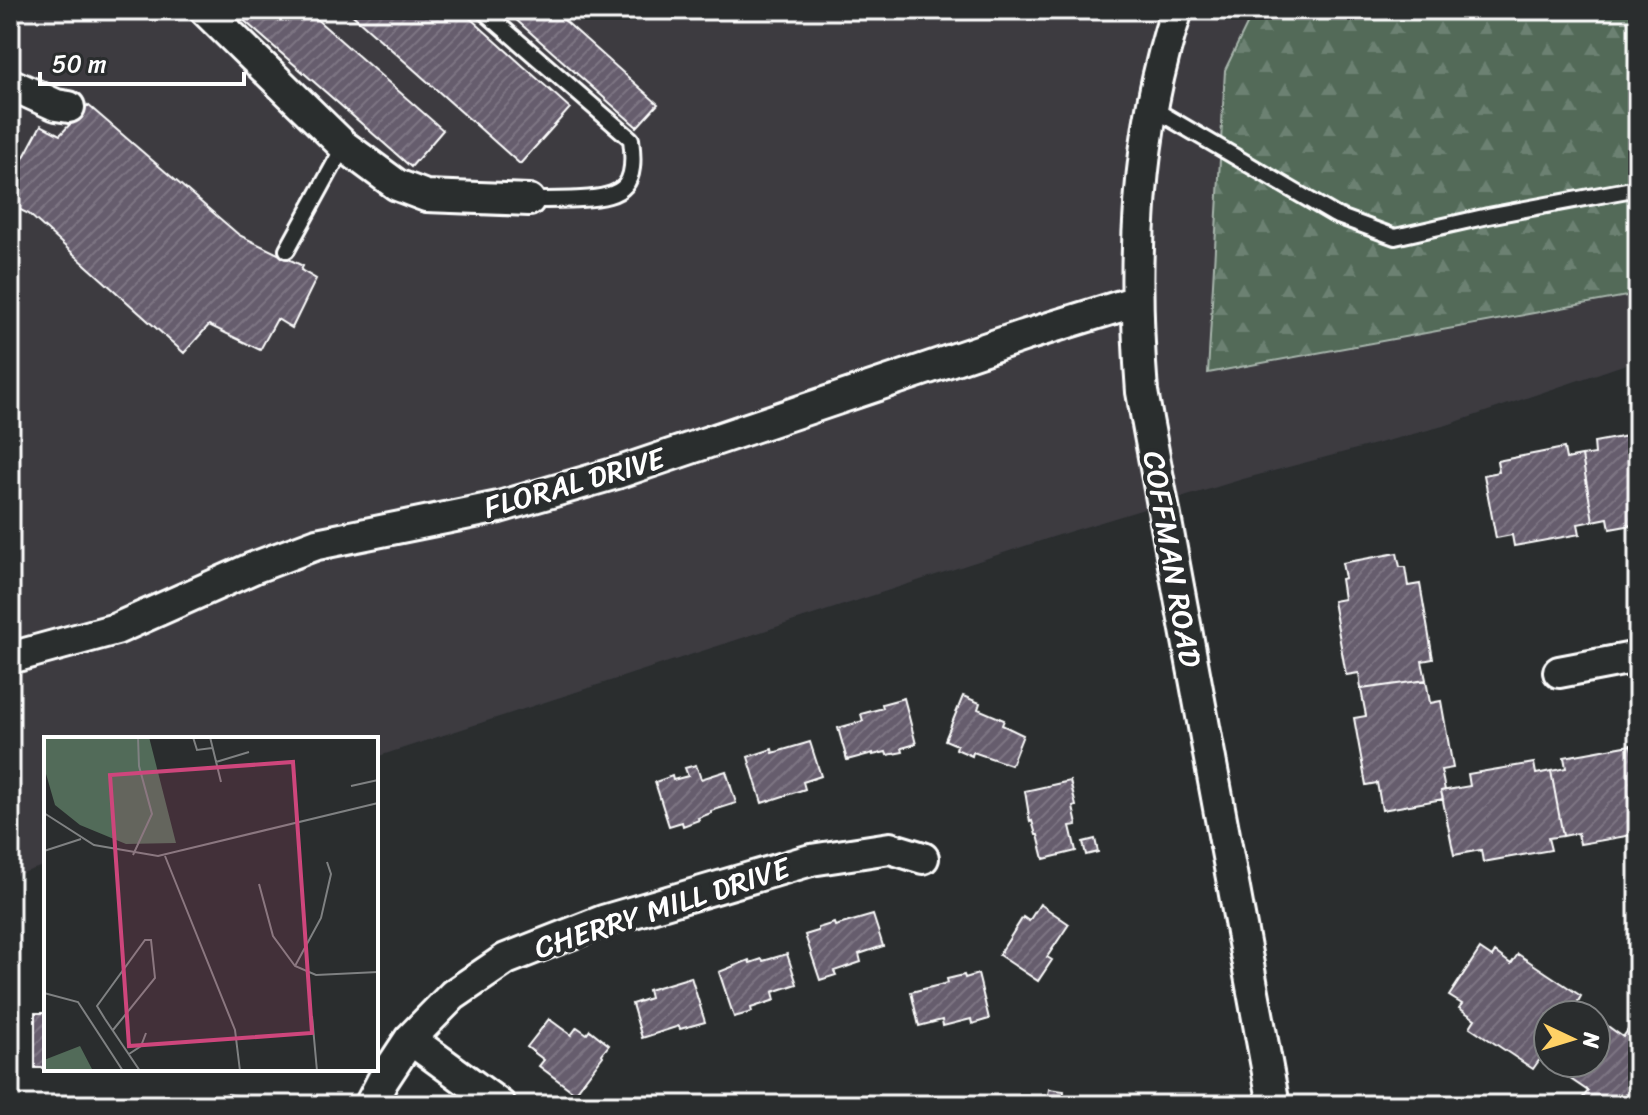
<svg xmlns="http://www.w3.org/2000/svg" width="1648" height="1115" font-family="Sriracha,sans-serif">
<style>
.built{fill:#3c3b41}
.forest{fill:url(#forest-firs);stroke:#a8b5ac;stroke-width:2}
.building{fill:url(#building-hatch);stroke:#fff;stroke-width:2}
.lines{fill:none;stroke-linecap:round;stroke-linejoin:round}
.lane-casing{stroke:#fff;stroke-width:20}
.street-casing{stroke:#fff;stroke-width:36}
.lane{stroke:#2a2d2e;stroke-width:14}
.street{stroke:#2a2d2e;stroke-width:30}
.labels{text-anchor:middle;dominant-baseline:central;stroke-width:8;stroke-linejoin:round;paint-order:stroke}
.street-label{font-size:30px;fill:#fff;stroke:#2a2d2e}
.inset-road{fill:none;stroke:#7f8182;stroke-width:2}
.view{fill:#ce467c;fill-opacity:0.15;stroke:#ce467c;stroke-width:4}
.inset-edge{fill:none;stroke:#fff;stroke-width:4}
</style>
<defs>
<pattern id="forest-firs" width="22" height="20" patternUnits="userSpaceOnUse" patternTransform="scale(2)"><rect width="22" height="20" fill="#526b59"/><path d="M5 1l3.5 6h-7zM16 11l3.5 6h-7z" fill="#6c8172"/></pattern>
<pattern id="building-hatch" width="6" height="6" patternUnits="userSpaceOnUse" patternTransform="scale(2)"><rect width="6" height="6" fill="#665d6d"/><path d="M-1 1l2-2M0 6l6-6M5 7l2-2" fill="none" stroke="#7d7583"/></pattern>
</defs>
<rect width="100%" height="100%" fill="#2a2d2e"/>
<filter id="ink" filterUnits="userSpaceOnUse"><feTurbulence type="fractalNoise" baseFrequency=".0125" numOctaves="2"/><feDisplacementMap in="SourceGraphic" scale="16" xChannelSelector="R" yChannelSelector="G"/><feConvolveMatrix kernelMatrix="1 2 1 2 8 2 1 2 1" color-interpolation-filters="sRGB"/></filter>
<g filter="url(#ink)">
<path class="built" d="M10,10H1638V360L1447,425L1243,479L1065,533L376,757V739H46V865L10,877Z"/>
<path class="forest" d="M1254,10H1638V294L1208,373L1225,70Z"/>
<path class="building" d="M232,10H306L443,130L411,167Z
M347,10H461L570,108L520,164Z
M505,10H553L658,104L637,127Z
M88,105L239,235L303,266L301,270L316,279L292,328L277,319L260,350L209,325L184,353L29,214L10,205V183L41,125L60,135Z
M1638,434V524L1610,529L1608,518L1593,521L1582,456L1595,454L1594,442Z
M1564,448L1566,459L1582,456L1593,521L1578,524L1580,534L1514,546L1512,535L1496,538L1484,475L1499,472L1497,461Z
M1397,553L1400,567H1405L1408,586L1420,584L1433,659L1422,661L1426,680L1361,689L1359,673L1346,675L1333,601L1344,599L1341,579L1345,578L1342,563Z
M1426,680L1430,703L1441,701L1453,768L1441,770L1445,790L1441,791L1443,799L1382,810L1377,783L1366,785L1354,718L1366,716L1361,689Z
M963,696L980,703L978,709L1004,720L1002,725L1023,735L1011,765L973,752L972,756L956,749L957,745L945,740Z
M904,698L916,744L902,748L903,752L887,755L886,752L873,755V753L847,760L838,728L863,721L861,714L883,708L882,704Z
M810,742L821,776L803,782L805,789L762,803L748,757L772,749L773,753Z
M1631,745L1633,756L1638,755V834L1580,844L1578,833L1563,836L1551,771L1566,768L1564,757Z
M1534,763L1536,774L1551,771L1563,836L1548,838L1551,850L1483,862L1481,850L1454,855L1441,791L1470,786L1468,774Z
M696,765L701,779L726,771L736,803L711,811V813L698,818L699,820L683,826L682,822L669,826L655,782L672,776L673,780L688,776L685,768Z
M1070,781L1076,806L1073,807L1077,825L1070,826L1076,851L1044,859L1038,835H1036L1032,821L1030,822L1025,791Z
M1095,839L1098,852L1086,855L1083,842Z
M1040,904L1069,924L1047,957L1052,960L1038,981L999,955L1023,917L1029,921Z
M873,915L883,946L859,954L861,962L834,971L836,975L820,980L805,935L818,931V928L834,923L835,926Z
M1480,949L1492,957L1495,952L1511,964L1518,954L1581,996L1576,1005L1591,1015H1548V1063H1571L1563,1074L1540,1059L1533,1069L1470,1027L1475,1019L1459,1008L1462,1004L1449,996Z
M787,954L797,984L773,992L775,1000L751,1008L752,1012L734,1017L719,972L749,960L750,963L762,959L763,961Z
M978,974L989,1019L972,1024L971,1019L943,1026L942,1020L919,1026L911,992L948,983L947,979L964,975L965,978Z
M691,977L705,1022L680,1029L679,1026L642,1038L632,1004L650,998L648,990Z
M35,1013H46V1068H35Z
M549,1019L571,1035L577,1027L587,1034L590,1030L609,1045L602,1054L603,1056L575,1093L539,1066L544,1060L527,1047Z
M1598,1019L1623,1037L1630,1027L1638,1032V1105H1590L1581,1100L1588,1091L1563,1074L1571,1063H1596V1022Z
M1049,1089L1064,1091L1063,1102L1047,1100Z
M226,1094L273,1102L272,1105H224Z"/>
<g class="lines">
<g class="lane-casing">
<path id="lane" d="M482,10L631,139C637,185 626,197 581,199C564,200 546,200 529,200
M1152,108L1335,215L1395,237L1488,216L1638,188
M287,250L344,146"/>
</g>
<g class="street-casing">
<path id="street" d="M205,10L344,146L397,185L426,196L529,200
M1177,10C1136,133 1132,264 1142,392L1274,1105
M10,84L56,105L69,107
M10,658L116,629L253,568L317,544L499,507L620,472L1023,336L1137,301
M1559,672L1638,657
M410,1039L500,1105
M370,1105L383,1080L410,1039L453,995L506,959L603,921L811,860L890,848L923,858"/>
</g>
<use href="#lane" class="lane"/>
<use href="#street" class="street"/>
</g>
</g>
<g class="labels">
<g class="street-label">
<text transform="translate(574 483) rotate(-16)">FLORAL DRIVE</text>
<text transform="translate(1172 559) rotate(80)">COFFMAN ROAD</text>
<text transform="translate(662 908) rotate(-18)">CHERRY MILL DRIVE</text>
</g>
</g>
<g transform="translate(44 737)">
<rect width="334" height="334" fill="#2a2d2e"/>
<path d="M0,0H105L132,106L82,107L36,88L11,68L0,30ZM36,309L49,334H0V323Z" fill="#526b59"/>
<path class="inset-road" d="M149,0L153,13L168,11M166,0L177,45M172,25L205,15M307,49L334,43M0,76L50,108L114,119L334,66M0,114L37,102M89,118L108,77L95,29L94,0M121,119L191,293L196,334M215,147L229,199L251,229L272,238L334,235M251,229L277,181L287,137L283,125M0,256L34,265L79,334M268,279L273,334M69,293L111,241L107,203H101L53,269L61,282L96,334M85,317L97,309L102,296"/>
<path class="view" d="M249,25L268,296L85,309L66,38Z"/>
<rect width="334" height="334" class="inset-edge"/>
</g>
<rect width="1648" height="1115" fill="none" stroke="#2a2d2e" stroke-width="40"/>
<rect x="20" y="20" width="1608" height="1075" fill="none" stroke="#fff" stroke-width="3" filter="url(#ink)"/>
<g transform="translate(1572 1039) rotate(94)"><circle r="38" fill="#2a2d2e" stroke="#7f8182" stroke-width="2"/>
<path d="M0-6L14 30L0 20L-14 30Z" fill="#ffd166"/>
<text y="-12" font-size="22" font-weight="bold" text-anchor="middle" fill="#ffffff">N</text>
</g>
<path d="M40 72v12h204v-12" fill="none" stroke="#ffffff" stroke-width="4"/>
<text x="52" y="72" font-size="24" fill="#ffffff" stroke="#2a2d2e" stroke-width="6" paint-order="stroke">50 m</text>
</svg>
